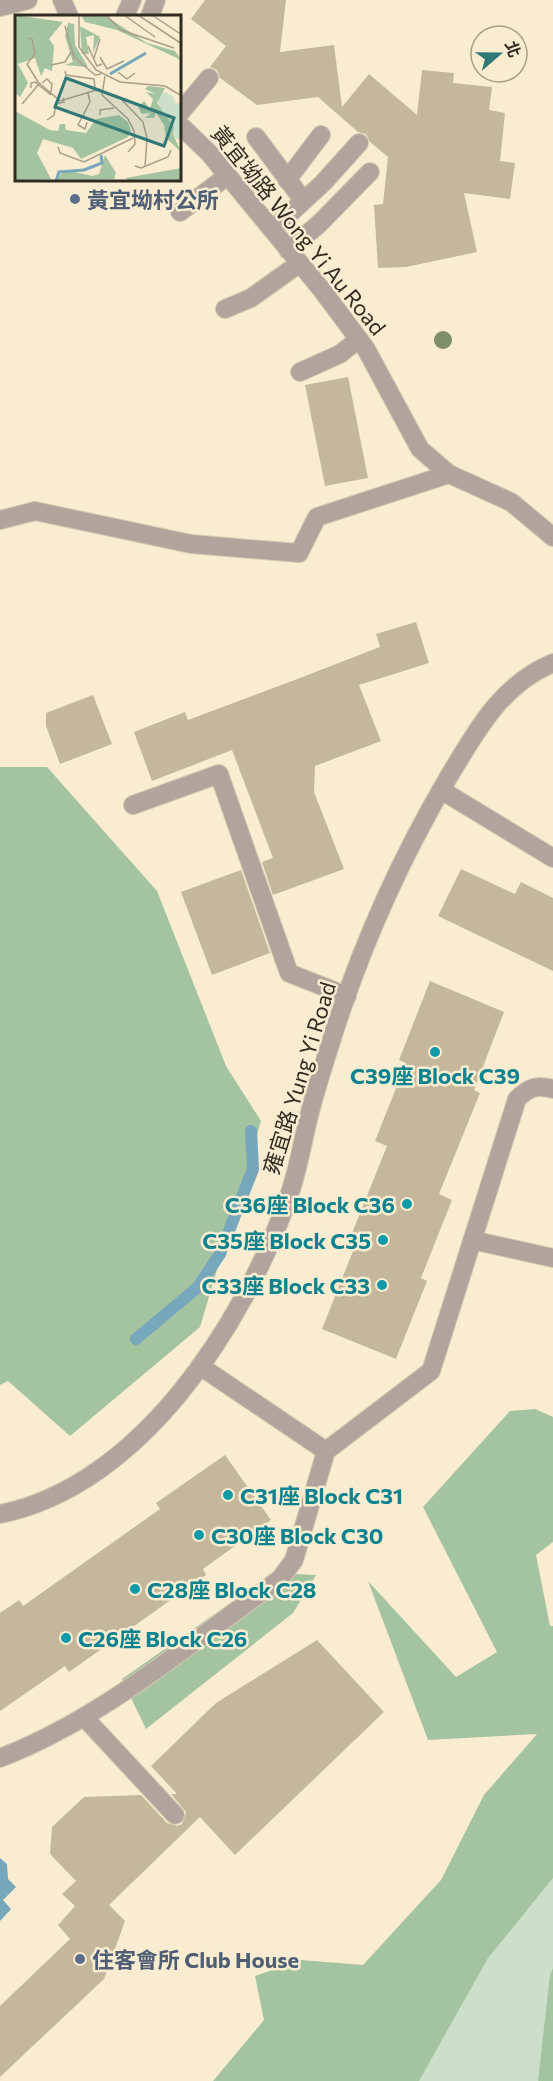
<svg xmlns="http://www.w3.org/2000/svg" width="553" height="2081" font-family="Commissioner,'Noto Sans TC',sans-serif">
<style>
.green{fill:#ccdfc9}
.forest{fill:#a4c3a0}
.water{fill:#76a7bb}
.lines{fill:none;stroke-linecap:round;stroke-linejoin:round}
.stream{stroke:#76a7bb;stroke-width:12}
.building{fill:#c4b79c}
.minor-casing{stroke:#d5c9b0;stroke-width:20}
.minor{stroke:#b1a49d;stroke-width:18}
.tree{fill:#7d8e68}
.service-dot{fill:#5c6f8a;stroke:#f9ecd0;stroke-width:2}
.culture-dot{fill:#0f9aa8;stroke:#f9ecd0;stroke-width:2}
.labels{text-anchor:middle;dominant-baseline:central;stroke-width:5;stroke-linejoin:round;paint-order:stroke}
.service-label{font-size:22px;font-weight:bold;fill:#4e5e75;stroke:#f9ecd0;text-anchor:start}
.street-label{font-size:22px;fill:#312c21;stroke:#f9ecd0}
.culture-label{font-size:22px;font-weight:bold;fill:#0d838f;stroke:#f9ecd0;text-anchor:start}
.inset-river{fill:none;stroke:#76a7bb;stroke-width:3}
.inset-road{fill:none;stroke:#a99f8a;stroke-width:1.5}
.view{fill:#307977;fill-opacity:0.15;stroke:#307977;stroke-width:3}
.inset-edge{fill:none;stroke:#312c21;stroke-width:3}
</style>
<rect width="100%" height="100%" fill="#f9ecd0"/>
<path class="green" d="M553,1822V2081H307Z"/>
<path class="forest" d="M0,767H47L157,891L226,1066L261,1121L200,1327L70,1436L8,1381L0,1385Z
M535,1409L553,1417V1542L536,1555L550,1626H553V1878L488,1958L419,2081H213L264,2020L255,1976L301,1960L363,1965L441,1880L484,1795L537,1734L428,1740L368,1581L456,1677L497,1652L423,1507L510,1411Z
M273,1573L316,1575L293,1613L146,1729L122,1679Z
M553,1968V2081H538L550,1975Z"/>
<path class="water" d="M0,1858L7,1864L8,1879L16,1887L3,1900L11,1909L0,1921Z"/>
<g class="lines">
<path class="stream" d="M136,1339L198,1287L220,1254L253,1169L251,1131"/>
</g>
<path class="building" d="M205,0H286L280,52L334,45L342,107L369,74L417,115L422,70L454,73L453,83L492,87L489,110L505,113L500,161L515,163L510,199L464,193L477,252L406,267L378,268L374,205L383,204L388,157L370,142L366,134L358,132L318,97L257,105L220,78L217,70L210,67L226,46L191,19Z
M348,377L368,478L325,486L305,385Z
M416,622L429,663L359,685L381,741L315,766L314,792L344,869L273,895L262,862L273,858L232,750L152,781L134,732L185,712L188,720L292,681L380,647L376,634Z
M93,695L112,744L60,764L46,726V713Z
M461,869L515,894L521,882L553,898V971L438,916Z
M241,870L270,953L212,975L181,892Z
M430,981L504,1012L474,1090L480,1093L439,1194L452,1200L421,1278L427,1281L396,1359L322,1329L353,1251L346,1248L387,1146L375,1141L406,1063L399,1060Z
M225,1455L271,1520L203,1569L206,1575L113,1641L69,1672L65,1666L0,1711V1613L19,1600L23,1606L160,1509L156,1503Z
M317,1640L384,1712L235,1855L200,1817L109,1905L125,1921L104,1979L0,2077V2006L70,1939L58,1925L75,1906L62,1894L76,1881L50,1854L52,1827L84,1797L141,1795L167,1823L177,1826L182,1824L186,1812L171,1794H177L151,1766L216,1703Z"/>
<g class="lines">
<g class="minor-casing">
<path id="minor" d="M62,0L69,16
M0,7L28,0
M125,16L132,0
M150,16L156,0
M180,113L209,78
M180,125L209,153L322,290L366,349L420,449L449,474L511,502L553,537
M256,137L303,200
M287,180L321,135
M180,212L227,176
M272,230L323,183L359,143
M288,250L319,224L370,172
M225,309L251,298L300,263
M300,372L340,354L359,339
M0,520L35,511L191,544L299,553L317,517L449,474
M441,790L553,858
M133,805L219,774L289,973L347,996
M472,1240L553,1258
M200,1366L326,1451
M0,1514C140,1486 244,1324 288,1198C298,1172 302,1143 309,1116C316,1087 326,1058 335,1029C363,943 402,856 448,778C476,732 500,685 553,663
M84,1717L175,1815
M0,1758C102,1719 191,1642 280,1579L294,1560L326,1451L431,1371L517,1099C528,1088 537,1084 553,1089"/>
</g>
<use href="#minor" class="minor"/>
</g>
<circle class="tree" cx="443" cy="340" r="9"/>
<g class="service-dot">
<circle cx="75" cy="199" r="6"/>
<circle cx="80" cy="1959" r="6"/>
</g>
<g class="culture-dot">
<circle cx="435" cy="1052" r="6"/>
<circle cx="407" cy="1204" r="6"/>
<circle cx="383" cy="1240" r="6"/>
<circle cx="382" cy="1285" r="6"/>
<circle cx="228" cy="1495" r="6"/>
<circle cx="199" cy="1535" r="6"/>
<circle cx="135" cy="1589" r="6"/>
<circle cx="66" cy="1638" r="6"/>
</g>
<g class="labels">
<g class="service-label">
<text x="87" y="199">黃宜坳村公所</text>
<text x="92" y="1959">住客會所 Club House</text>
</g>
<g class="street-label">
<text transform="translate(299 230) rotate(51)">黃宜坳路 Wong Yi Au Road</text>
<text transform="translate(299 1078) rotate(-73)">雍宜路 Yung Yi Road</text>
</g>
<g class="culture-label">
<text x="435" y="1075" text-anchor="middle">C39座 Block C39</text>
<text x="395" y="1204" text-anchor="end">C36座 Block C36</text>
<text x="371" y="1240" text-anchor="end">C35座 Block C35</text>
<text x="370" y="1285" text-anchor="end">C33座 Block C33</text>
<text x="240" y="1495">C31座 Block C31</text>
<text x="211" y="1535">C30座 Block C30</text>
<text x="147" y="1589">C28座 Block C28</text>
<text x="78" y="1638">C26座 Block C26</text>
</g>
</g>
<g transform="translate(15 15)">
<rect width="166" height="166" fill="#f9ecd0"/>
<path d="M150,77L158,81L161,89L166,87V126L156,120L143,93L144,80Z" fill="#ccdfc9"/>
<path d="M0,0L48,7L34,24L39,31L37,56L30,53L26,61L20,43L3,49L13,68L5,82L0,78ZM66,0H89L132,28L160,36L166,45L102,15L70,7ZM53,8L59,9L60,30L73,52L50,50L58,47L50,21ZM65,11L85,22L78,38L79,20L71,22L74,39H67ZM133,71L150,73L142,88L159,112L158,119L166,137L151,123L149,110L141,98L139,103H130L136,98L127,99L123,92L129,86L135,94L138,84L131,77L141,79L130,74ZM0,96L35,115L43,116L45,109H50L51,115L71,118L81,104L104,100L113,107L116,116L113,122L66,144L58,133L28,124L22,138L36,164L0,166ZM90,140L101,158L99,164L38,166L51,155L77,161L84,159ZM166,153V166H112L111,163Z" fill="#a4c3a0"/>
<path class="inset-river" d="M95,59L131,38M41,166L44,157L69,155L87,148L86,140"/>
<path class="inset-road" d="M64,0V32L81,55L105,67L150,71L167,81M91,0L106,15L159,33M109,0L140,22M123,0L167,29M137,0L167,20M50,11L59,42L80,60L86,59M13,23L17,24L20,39L12,49L23,67L45,86L85,74M73,31L82,51L87,49M85,42L92,54L109,46M79,43L85,24M36,50L50,47L56,37M50,56L51,60L79,64L80,73M103,57L112,64L120,58M90,61L87,80L113,104L119,116L120,129L113,137M27,68L32,64L37,69L36,77M16,73V68L20,67L36,80M107,85L128,107L132,123L130,152M7,89L24,69M85,100V95L99,93M32,105L39,100L41,89L49,87L48,83M72,107L70,114L63,110L75,87L73,78M43,132L45,138L69,147L118,123M120,151L126,153L153,142L156,135"/>
<path class="view" d="M51,63L159,103L149,131L40,92Z"/>
<rect width="166" height="166" class="inset-edge"/>
</g>
<g transform="translate(499 54) rotate(70)"><circle r="28" fill="#f9ecd0" stroke="#a99f8a" stroke-width="1.5"/>
<path d="M0-4.5L10 22L0 15L-10 22Z" fill="#307977"/>
<text y="-9" font-size="16" font-weight="bold" text-anchor="middle" fill="#312c21">北</text>
</g>
</svg>
